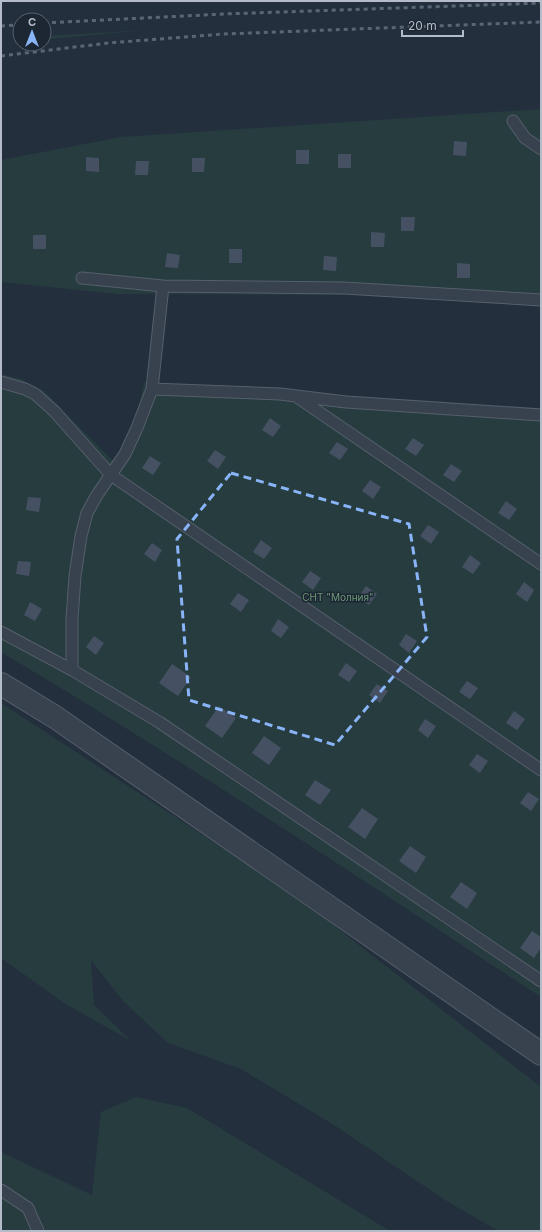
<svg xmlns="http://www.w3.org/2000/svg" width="542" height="1232" font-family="Inter,sans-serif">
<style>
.green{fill:#263c3f}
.building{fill:#455162}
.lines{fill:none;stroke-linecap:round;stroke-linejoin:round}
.lane-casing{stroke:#565f6c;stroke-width:13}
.street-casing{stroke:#565f6c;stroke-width:24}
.lane{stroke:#38414e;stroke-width:11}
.street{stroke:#38414e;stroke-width:22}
.rail{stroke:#5a6575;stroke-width:3;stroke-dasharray:4 4;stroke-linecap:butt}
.marked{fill:none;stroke:#8ab4f8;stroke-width:3;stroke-dasharray:8 5;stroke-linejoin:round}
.labels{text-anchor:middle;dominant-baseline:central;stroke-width:3;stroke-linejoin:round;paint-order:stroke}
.park-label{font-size:10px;fill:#6b9a76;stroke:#1d2633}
</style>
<rect width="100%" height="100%" fill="#242f3e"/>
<path class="green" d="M147,30L51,39L44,40V36Z
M541,109V306L357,295L117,294L1,282V160L121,137Z
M1,374L21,379L44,391L114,462L129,436L138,411L144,382L541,408V997C362,880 184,761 1,652Z
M1,703L295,895L541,1087V1231H498L445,1200L334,1125L241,1069L168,1043L123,1001L91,960L94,1005L131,1041L64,1003L1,958Z
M136,1097L187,1108L390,1231H1V1152L92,1195L101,1112Z"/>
<path class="building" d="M454,141L467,142L466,156L453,155Z
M296,150H309V164H296Z
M338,154H351V168H338Z
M86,157L99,158V172L86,171Z
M192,158H205L204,172H192Z
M136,161H149L148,175H135Z
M401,217H415L414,231H401Z
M371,232L385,233L384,247H371Z
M33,235H46V249H33Z
M229,249H242V263H229Z
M167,253L180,255L178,268L165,267Z
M324,256L337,257L336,271L323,270Z
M457,263L470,264V278H457Z
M270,418L281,426L273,437L262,430Z
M413,438L424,445L416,456L405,449Z
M337,442L348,449L340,460L329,453Z
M215,450L226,457L218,469L207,461Z
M150,456L161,463L153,475L142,468Z
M451,464L462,471L454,482L443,475Z
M370,480L381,487L373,499L362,491Z
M28,497L41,498L39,512L26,510Z
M506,501L517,509L509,520L498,513Z
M428,525L439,532L431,544L420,536Z
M261,540L272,548L264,559L253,552Z
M152,543L162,550L155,562L144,554Z
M470,555L481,563L473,574L462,567Z
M18,561L31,562L29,576L16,574Z
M310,571L321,578L313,590L302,582Z
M524,582L534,590L527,602L516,594Z
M366,586L377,594L369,605L358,598Z
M238,593L249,600L241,612L230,604Z
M30,602L42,609L35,621L24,615Z
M278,619L289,627L281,638L271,631Z
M406,634L417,641L409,653L399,645Z
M94,636L104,643L96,655L86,647Z
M346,663L357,671L349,682L338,675Z
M172,664L191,677L178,696L159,683Z
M467,681L478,688L470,699L459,692Z
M377,684L388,691L380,703L369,695Z
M219,706L236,718L222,738L205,726Z
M514,711L525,719L517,730L506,723Z
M425,719L436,726L428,738L418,730Z
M264,736L281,748L269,765L252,753Z
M477,754L488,761L480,773L469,765Z
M315,780L331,790L320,805L305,795Z
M528,792L539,799L531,811L520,803Z
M362,808L378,819L365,839L348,827Z
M410,846L426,857L416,873L399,861Z
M461,882L477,893L467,909L450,897Z
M532,931L541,937V948L534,958L520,948Z"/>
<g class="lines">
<g class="lane-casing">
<path id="lane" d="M513,121L525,138L541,149
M82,278L163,286L344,288L541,300
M1,382L25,389L35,394L54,411L111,475L541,770
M152,389L280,394L346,402L541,415
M297,397L541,564
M1,632L72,670L159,722L541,981
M72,670V619L75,576L81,536L87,513L97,495L125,454L137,428L152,389L163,286
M1,1190L28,1208L38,1231"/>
</g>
<g class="street-casing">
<path id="street" d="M1,684L55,717L541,1054"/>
</g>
<use href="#lane" class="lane"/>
<use href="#street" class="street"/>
<path class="rail" d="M44,23L224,14L541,3
M1,26L20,25
M1,56L108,43L224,34L541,22"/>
</g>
<path class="marked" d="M231,473L409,524L427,637L335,745L189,700L177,539Z"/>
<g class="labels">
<g class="park-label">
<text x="338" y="597">СНТ "Молния"</text>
</g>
</g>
<rect width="542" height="1232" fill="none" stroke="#b4bcc9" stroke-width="4"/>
<g transform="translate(32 32)"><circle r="19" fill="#1d2633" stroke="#59626f"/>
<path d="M0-3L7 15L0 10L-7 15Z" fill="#8ab4f8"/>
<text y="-6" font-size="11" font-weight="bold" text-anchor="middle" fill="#b4bcc9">С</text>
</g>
<path d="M402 30v6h61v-6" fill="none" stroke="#b4bcc9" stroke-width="2"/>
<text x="408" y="30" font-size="12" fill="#b4bcc9" stroke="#1d2633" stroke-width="3" paint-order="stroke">20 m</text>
</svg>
